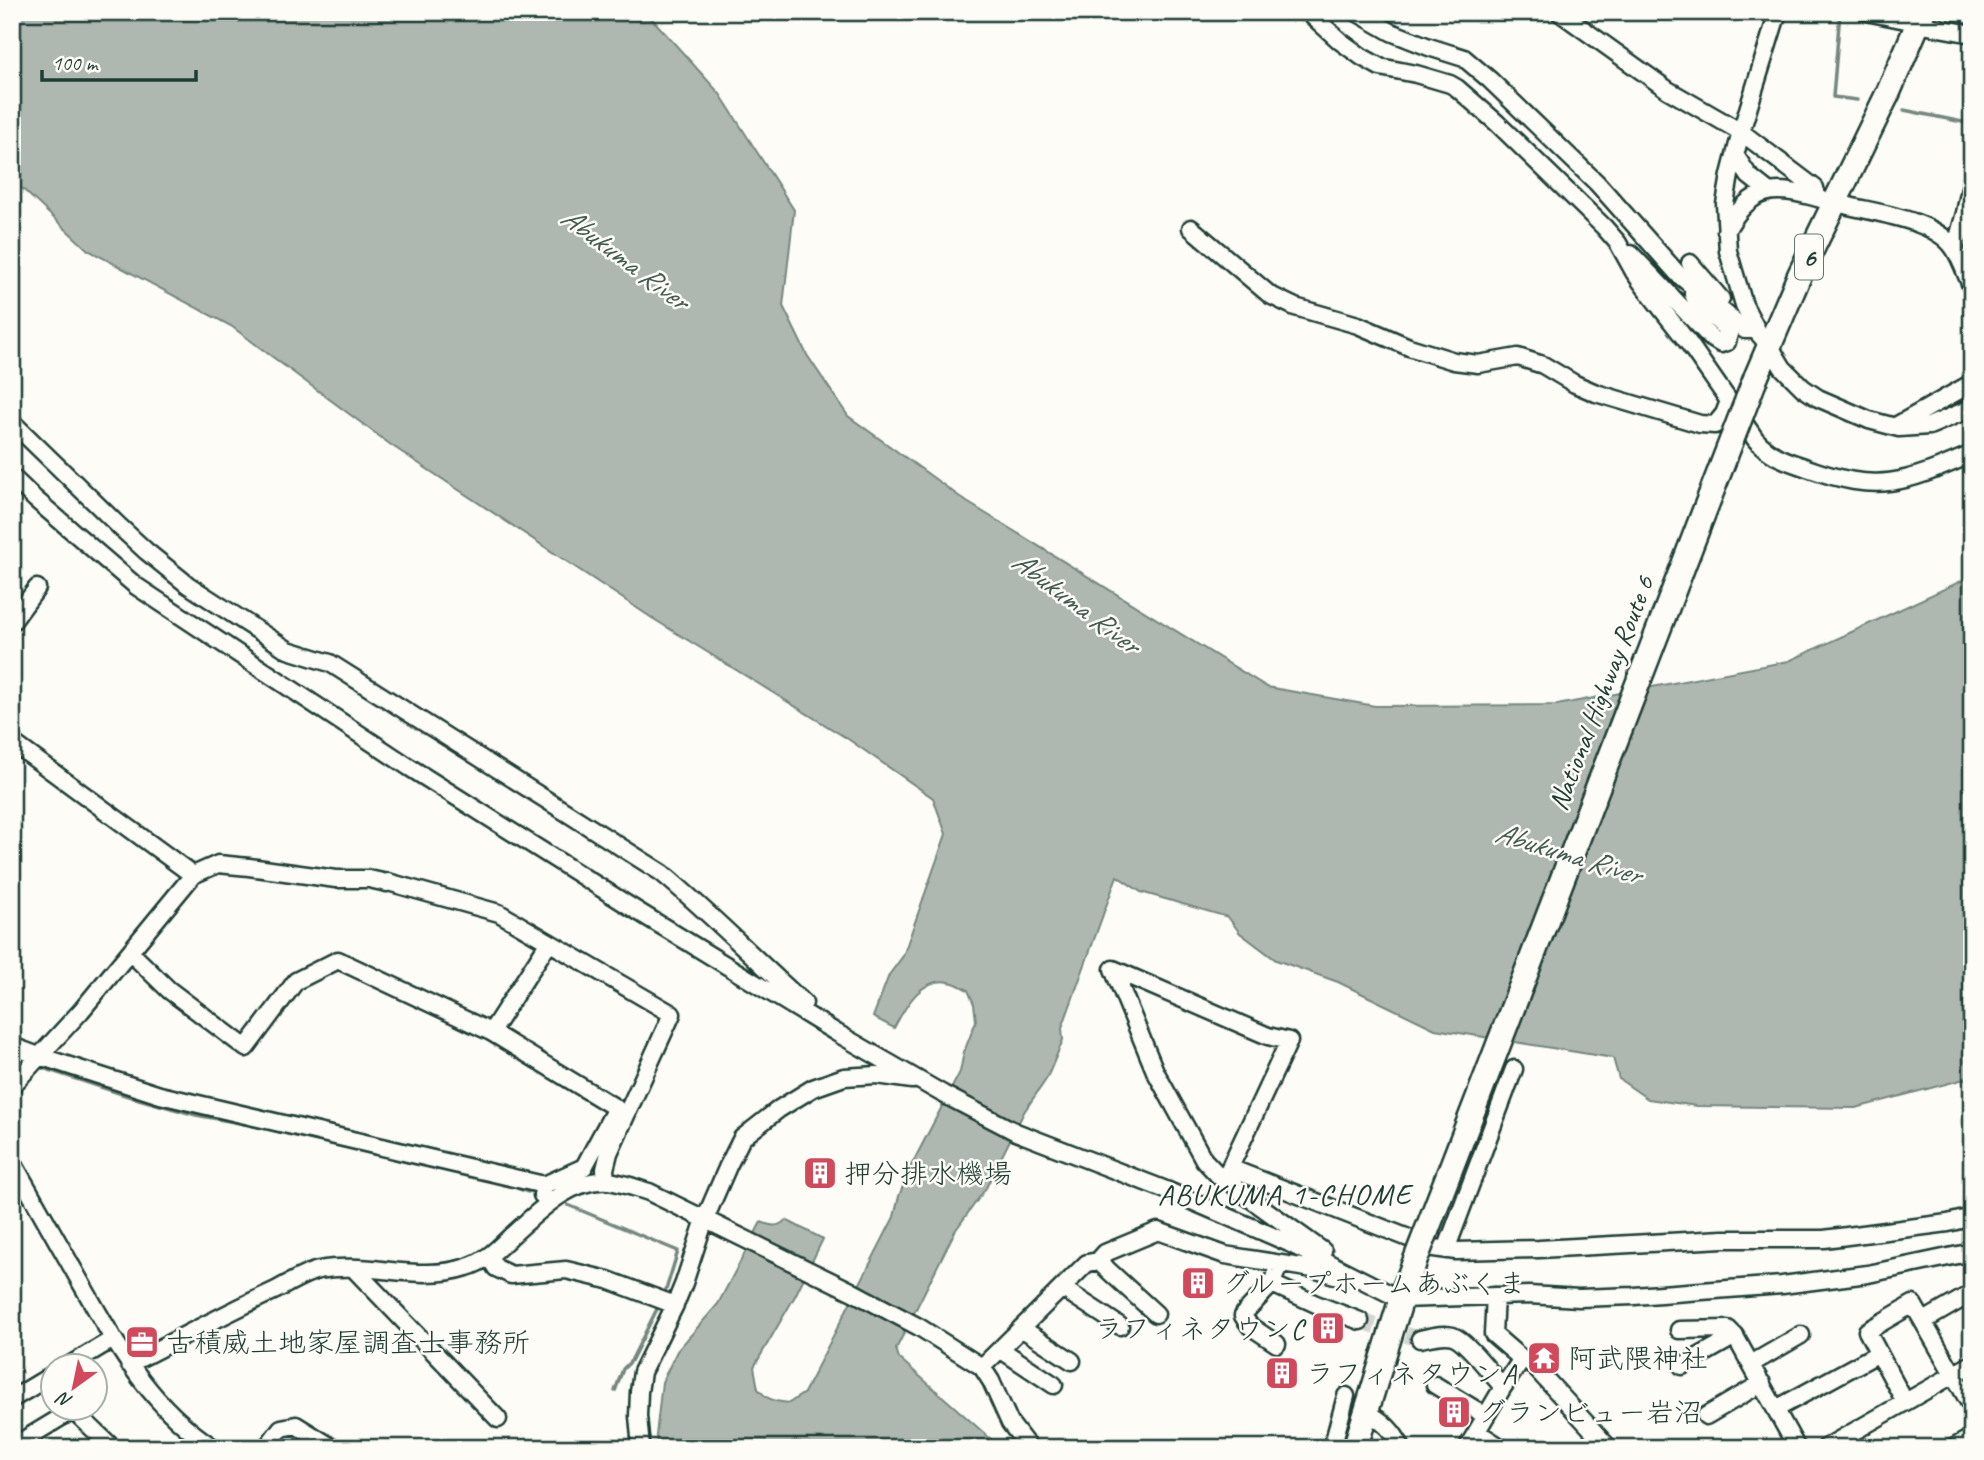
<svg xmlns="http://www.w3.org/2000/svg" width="1984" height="1460" font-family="Caveat,'Klee One',sans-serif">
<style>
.water{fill:#aeb8b1;stroke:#75877f;stroke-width:2}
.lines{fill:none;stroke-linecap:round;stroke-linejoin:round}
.stream{stroke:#75877f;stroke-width:3.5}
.minor-tunnel{stroke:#d1d6d0;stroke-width:16;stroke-dasharray:16 8;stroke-linecap:butt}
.minor-casing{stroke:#1f3d34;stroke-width:21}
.highway-casing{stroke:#1f3d34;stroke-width:28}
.minor{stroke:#fdfcf7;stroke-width:16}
.highway{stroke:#fdfcf7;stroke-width:23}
.highway-bridge-casing{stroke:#1f3d34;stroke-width:28;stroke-linecap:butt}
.highway-bridge{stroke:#fdfcf7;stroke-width:23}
.labels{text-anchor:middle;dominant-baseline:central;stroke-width:5;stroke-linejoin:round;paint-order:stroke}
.shield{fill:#fdfcf7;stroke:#62766e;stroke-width:2}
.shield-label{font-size:26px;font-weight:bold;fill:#1f3d34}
.street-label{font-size:28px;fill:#1f3d34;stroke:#fdfcf7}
.poi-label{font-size:28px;fill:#1f3d34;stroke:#fdfcf7;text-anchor:start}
.water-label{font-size:30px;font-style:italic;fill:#435c53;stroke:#fdfcf7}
.neighbourhood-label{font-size:30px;letter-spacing:2px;fill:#1f3d34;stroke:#fdfcf7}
</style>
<rect width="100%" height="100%" fill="#fdfcf7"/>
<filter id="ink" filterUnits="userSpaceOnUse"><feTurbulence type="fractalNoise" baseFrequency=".0143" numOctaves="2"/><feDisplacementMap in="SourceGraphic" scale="14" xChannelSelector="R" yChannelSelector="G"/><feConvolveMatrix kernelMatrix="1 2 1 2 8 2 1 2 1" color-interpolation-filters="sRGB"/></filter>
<g filter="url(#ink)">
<path class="water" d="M12,12H646L720,94L794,210L783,306L807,355L848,416L967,502L1267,687L1375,706L1557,705L1789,661L1972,576V1077L1856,1108L1697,1106L1648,1099L1619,1079L1613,1058L1435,1029L1338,982L1276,960L1240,933L1228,917L1141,892L1117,876L1062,1028L1063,1040L1047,1078L1024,1112L986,1188L955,1231L896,1349L899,1358L1001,1448H658L656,1436L662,1382L677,1351L718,1304L761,1222C772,1226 777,1228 786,1220L823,1239L795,1296L754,1367L758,1389L766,1397L775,1401L789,1403L804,1393L894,1217L899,1196L911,1166L960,1072L964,1052L976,1021L974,1004L968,990C963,988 958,984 953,983C923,973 905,1007 894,1028L873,1017L889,975L903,956L946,834L933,798L848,739L652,618L391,445L231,326L88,250L12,179Z"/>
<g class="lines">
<path class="stream" d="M1840,12L1833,97L1857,100
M1904,110L1972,124
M12,1054L25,1060
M40,1067L128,1096L196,1115L261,1127
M500,1182L528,1192
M568,1205L678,1251L665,1293
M615,1391L623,1369L631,1361L658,1307"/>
<path class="minor-tunnel" d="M1360,1321L1420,1339"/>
<g class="minor-casing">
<path id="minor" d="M1308,12L1340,41L1362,57L1380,67L1416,74L1450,84L1457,88L1497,123L1604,227L1618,243L1634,272L1650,294L1690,345L1756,440C1772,457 1785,460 1807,468C1880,494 1904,483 1972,454
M1356,12L1391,32L1429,47L1464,58L1490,80L1597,183L1678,274L1745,330H1757
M1559,12L1668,90L1741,132L1815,188L1817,198
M1778,12L1741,132L1730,175L1725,204L1728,251L1744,305L1759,334L1769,345L1783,368L1803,388L1818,398L1869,420L1899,428L1929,426L1972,408
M1866,12L1906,20
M1928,26L1972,34
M1735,155L1749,176L1768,191
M1845,205C1876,213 1934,220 1953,247C1961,258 1966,275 1972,288
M1191,228L1270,295L1295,307L1358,325L1409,347L1454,361L1478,364L1518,357L1543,365L1575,384L1596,393L1700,424L1715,425L1724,414L1729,401
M1726,231C1752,184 1775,186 1821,199
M1955,249L1965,213L1972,178
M1631,254L1711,338L1721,344L1727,342L1729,334C1719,318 1700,312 1693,294L1698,292
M1690,263L1721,299
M12,422L120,527L146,551L188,585L288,650L330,663L662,873C711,914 756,960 804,1003
M1894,427L1972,383
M12,477L35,499L136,586L409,767L639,912L837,1033L943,1094L1016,1132L1166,1190L1289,1243L1400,1299L1529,1295L1579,1298L1634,1296L1782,1285L1868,1274L1972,1252
M12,622L37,588
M12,742L193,875
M130,952L169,990L246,1048L296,981L338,960L491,1032L616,1108L584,1167L544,1185
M491,1032L549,942
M12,1046L39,1056L160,1095L544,1185L542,1195
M12,1086L81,1011L193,875L218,864L249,867L336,879H369L387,883L388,882L499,913L672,1014L609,1153L605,1169L606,1181
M12,1161C35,1201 58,1242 81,1283C118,1348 150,1407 214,1448
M1230,1168L1434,1248L1456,1251L1539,1249L1723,1239H1824L1948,1223L1972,1217
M1232,1183L1220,1177L1204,1160L1155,1071L1113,969L1268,1036L1289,1041L1231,1165C1229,1175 1231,1181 1238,1190L1323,1251
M1446,1250L1514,1069
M489,1257L496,1268L511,1275L566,1270L608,1280L675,1305
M1098,1261L1156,1314
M1279,1264L1272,1284L1316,1304L1360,1321
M354,1269L498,1419
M1272,1284L1246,1311L1243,1316L1250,1326L1277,1344
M1062,1288L1120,1326
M1495,1296L1493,1334L1522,1359
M1924,1321L1972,1293
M1021,1328L1072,1361
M1679,1330L1728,1329L1735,1336L1797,1448
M1420,1339C1430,1337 1443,1333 1453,1336C1466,1340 1492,1375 1503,1387
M1000,1349L1054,1385
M129,1364C178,1339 226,1313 276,1290C289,1283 305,1273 319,1270C368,1261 419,1283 467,1267C485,1262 496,1250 510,1237C536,1214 570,1177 609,1181C623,1183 636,1188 649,1192L851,1291L919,1327L982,1367L991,1381L1010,1423L1029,1448
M1751,1364L1801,1335
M68,1366L113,1339
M1682,1366L1735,1336
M982,1367L1087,1263L1098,1261L1105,1253L1158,1231L1225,1255L1313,1269L1338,1276
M1435,1385L1486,1416
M12,1399L52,1375
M1905,1402L1867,1331L1913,1304L1972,1407
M1776,1409L1879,1353
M1365,1412C1383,1420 1393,1431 1402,1448
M1706,1416L1762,1383
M1477,1432L1502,1448
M12,1447L73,1410L113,1448
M266,1448L281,1428L296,1425L333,1448
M641,1448L638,1416L639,1392L642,1372L675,1305L684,1283L705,1219L728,1166L742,1138L779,1109L813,1088L844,1077L877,1075L912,1080
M1332,1448L1346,1396
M1467,1448L1503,1387L1522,1359L1528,1360L1609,1448
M1825,1448L1972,1364
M1953,1448L1972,1437"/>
</g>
<g class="highway-casing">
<path id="highway" d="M1756,377L1800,274L1888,93L1923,12
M1355,1448L1405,1287"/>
</g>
<use href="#minor" class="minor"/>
<use href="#highway" class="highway"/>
<g class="highway-bridge-casing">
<path id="highway-bridge" d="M1405,1287L1756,377"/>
</g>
<use href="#highway-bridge" class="highway-bridge"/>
</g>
</g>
<defs>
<g id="building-square" transform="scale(1.75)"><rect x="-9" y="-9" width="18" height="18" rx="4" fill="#d1495b" stroke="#fdfcf7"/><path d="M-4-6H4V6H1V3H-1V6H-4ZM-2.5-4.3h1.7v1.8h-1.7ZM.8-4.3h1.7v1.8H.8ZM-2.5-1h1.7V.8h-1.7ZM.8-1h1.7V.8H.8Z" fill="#fff"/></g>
<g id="office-square" transform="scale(1.75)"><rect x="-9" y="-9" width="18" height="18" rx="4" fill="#d1495b" stroke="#fdfcf7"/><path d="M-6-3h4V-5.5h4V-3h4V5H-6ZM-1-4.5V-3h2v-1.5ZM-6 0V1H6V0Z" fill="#fff"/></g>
<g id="temple-square" transform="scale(1.75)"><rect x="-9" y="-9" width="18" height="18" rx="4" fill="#d1495b" stroke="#fdfcf7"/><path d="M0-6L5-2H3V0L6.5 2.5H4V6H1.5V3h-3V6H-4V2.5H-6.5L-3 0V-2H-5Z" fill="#fff"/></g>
</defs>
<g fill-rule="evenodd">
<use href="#building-square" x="820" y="1173"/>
<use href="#building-square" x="1198" y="1283"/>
<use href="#building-square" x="1328" y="1328"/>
<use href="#office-square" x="142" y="1342"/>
<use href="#temple-square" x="1544" y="1358"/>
<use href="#building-square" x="1282" y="1373"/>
<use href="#building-square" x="1454" y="1412"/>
</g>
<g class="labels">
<rect class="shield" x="1795" y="234.5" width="28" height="45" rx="5"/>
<g class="shield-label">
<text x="1809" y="257">6</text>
</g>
<g class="street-label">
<text transform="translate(1601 693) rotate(-69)">National Highway Route 6</text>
</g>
<g class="poi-label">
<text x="844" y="1173">押分排水機場</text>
<text x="1222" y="1283">グループホームあぶくま</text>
<text x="1304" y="1328" text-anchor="end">ラフィネタウンC</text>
<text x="166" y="1342">古積威土地家屋調査士事務所</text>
<text x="1568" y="1358">阿武隈神社</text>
<text x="1306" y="1373">ラフィネタウンA</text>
<text x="1478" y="1412">グランビュー岩沼</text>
</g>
<g class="water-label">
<text transform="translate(625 258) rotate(37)">Abukuma River</text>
<text transform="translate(1076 602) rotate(37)">Abukuma River</text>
<text transform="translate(1568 853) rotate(17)">Abukuma River</text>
</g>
<g class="neighbourhood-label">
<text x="1285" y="1194">ABUKUMA 1-CHOME</text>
</g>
</g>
<rect width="1984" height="1460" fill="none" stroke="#fdfcf7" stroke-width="42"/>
<rect x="21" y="21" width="1942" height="1418" fill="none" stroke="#1f3d34" stroke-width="2.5" filter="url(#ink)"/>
<g transform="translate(74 1387) rotate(213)"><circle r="33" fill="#fdfcf7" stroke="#a4b0a9" stroke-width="2"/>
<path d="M0-5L12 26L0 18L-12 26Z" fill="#d1495b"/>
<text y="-10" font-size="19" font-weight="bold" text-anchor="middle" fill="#1f3d34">N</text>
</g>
<path d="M42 70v10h154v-10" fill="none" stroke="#1f3d34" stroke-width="3.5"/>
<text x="52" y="70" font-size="21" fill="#1f3d34" stroke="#fdfcf7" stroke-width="5" paint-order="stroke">100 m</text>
</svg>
